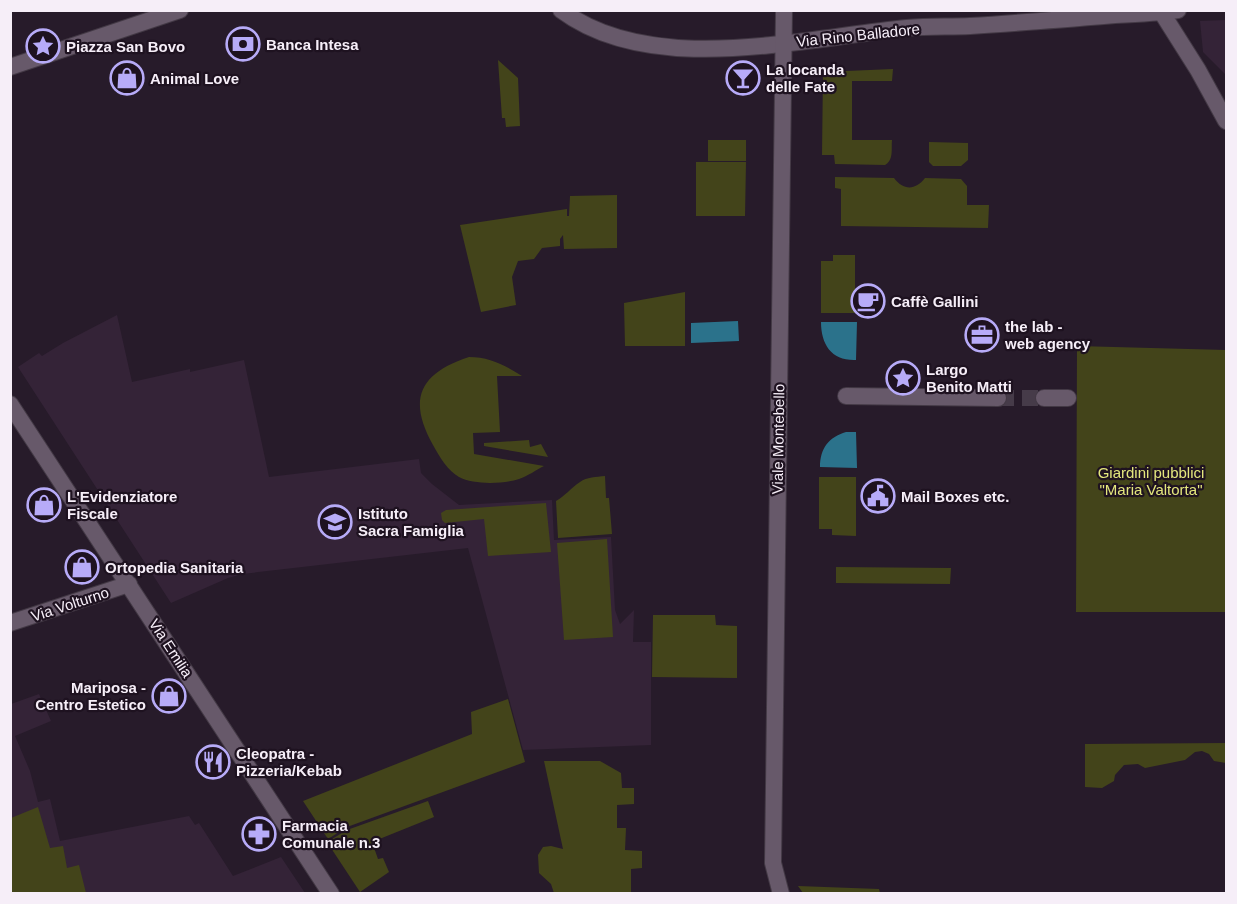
<svg xmlns="http://www.w3.org/2000/svg" width="1237" height="904" font-family="Helvetica,sans-serif">
<style>
.built{fill:#342337}
.green{fill:#43441a}
.water{fill:#2b728b}
.lines{fill:none;stroke-linecap:round;stroke-linejoin:round}
.pedestrian-tunnel{stroke:#463b49;stroke-width:16;stroke-dasharray:16 8;stroke-linecap:butt}
.pedestrian-casing{stroke:#433945;stroke-width:18}
.minor-casing{stroke:#433945;stroke-width:18}
.tertiary-casing{stroke:#433945;stroke-width:18}
.pedestrian{stroke:#67596a;stroke-width:16}
.minor{stroke:#67596a;stroke-width:16}
.tertiary{stroke:#67596a;stroke-width:16}
.labels{text-anchor:middle;dominant-baseline:central;stroke-width:4.5;stroke-linejoin:round;paint-order:stroke}
.street-label{font-size:15px;fill:#f6eef8;stroke:#1e1220}
.poi-label{font-size:15px;font-weight:bold;fill:#f6eef8;stroke:#1e1220;text-anchor:start}
.park-label{font-size:15px;fill:#e4e77d;stroke:#1e1220}
</style>
<rect width="100%" height="100%" fill="#271b2a"/>
<path class="built" d="M1226,20V75L1203,52L1200,21Z
M117,315L132,382L190,369V372L244,360L269,477L419,459L421,473L432,484L459,505L552,500L554,540L611,537L615,610L620,624L634,610L633,642H651V745L523,750L468,548L242,574L228,578L171,603L18,367L39,353L42,356L63,343Z
M39,694L51,721L15,736L30,771L38,802L50,799L60,841L189,816L195,825L199,823L233,876L281,857L305,893L11,894V704Z"/>
<path class="green" d="M498,60L518,78L520,126L506,127L505,118H502Z
M893,69L892,81H852V140H892C891,149 894,160 885,165L835,164L834,155H822L823,72Z
M708,140H746V161H708Z
M929,142L968,143V160L961,166H933L929,162Z
M696,162H746L745,216H696Z
M835,177L894,178C903,190 915,191 925,178L961,179L967,186V205H989L988,228L841,226V189L835,188Z
M617,195V248L564,249L563,235L560,239V246L542,248L534,259L518,261L512,277L516,305L481,312L460,225L567,209V216H569L570,196Z
M833,255H855V313H821V261H833Z
M685,292V346H625L624,303Z
M1077,346L1226,350V612H1076Z
M469,357C489,357 505,365 522,376H497L500,432L473,433L474,454L544,466C536,470 528,476 519,479C503,484 474,485 459,477C448,471 439,456 433,445C407,399 420,373 469,357Z
M529,440L530,447L541,444L548,457L484,446V443Z
M605,476L606,498H609L612,534L558,538L556,501C565,496 571,488 580,482C587,477 596,477 605,476Z
M819,477H856V536L832,535V529H819Z
M546,503L551,552L488,556L484,519L445,523L442,520L441,513L446,510Z
M607,539L613,637L564,640L557,543Z
M836,567L951,568L950,584L836,583Z
M653,615H715L716,625L737,626V678L652,677Z
M508,699L525,762L347,827L328,839L303,801L472,734L471,712Z
M1226,743V763L1214,761L1209,754L1202,751L1195,752L1185,760L1145,768L1138,764L1124,765L1115,775L1114,781L1102,788L1085,787V744Z
M544,761H600L621,773L622,788H634V804L617,805V828H626L625,850L642,851V868L631,869V893H554L551,884L539,873L538,855L543,847L551,846L563,849Z
M428,801L434,817L372,842L378,859L383,858L389,872L360,892L327,842L347,830Z
M38,807L50,848L63,846L67,868L79,865L86,893H11V818Z
M798,886L879,889L880,893H803Z"/>
<path class="water" d="M738,321L739,341L691,343V323Z
M821,322H857L856,360C832,361 821,345 821,322Z
M846,432H856L857,468L820,467C820,448 829,437 846,432Z"/>
<g class="lines">
<path class="pedestrian-tunnel" d="M998,398H1044"/>
<g class="pedestrian-casing">
<path id="pedestrian" d="M846,396L998,398
M1044,398H1068"/>
</g>
<g class="minor-casing">
<path id="minor" d="M561,10C652,78 803,38 907,28C928,26 949,27 970,26C1019,23 1067,19 1115,15C1136,14 1157,13 1178,10
M1162,13L1198,70L1226,121
M10,67L180,10
M10,404L331,894
M10,623L129,584"/>
</g>
<g class="tertiary-casing">
<path id="tertiary" d="M781,894L773,863L784,10"/>
</g>
<use href="#pedestrian" class="pedestrian"/>
<use href="#minor" class="minor"/>
<use href="#tertiary" class="tertiary"/>
</g>
<defs>
<g id="bank-ring" transform="scale(1.725)"><circle r="9.5" fill="#1e1220" stroke="#b7abf8" stroke-width="1.5"/><path d="M-6-4H6V4H-6ZM0-2.3a2.3 2.3 0 1 0 0 4.6a2.3 2.3 0 1 0 0-4.6Z" fill="#b7abf8"/></g>
<g id="sight-ring" transform="scale(1.725)"><circle r="9.5" fill="#1e1220" stroke="#b7abf8" stroke-width="1.5"/><path d="M0-6L1.8-2.2L6-1.7L2.9 1.2L3.7 5.4L0 3.3L-3.7 5.4L-2.9 1.2L-6-1.7L-1.8-2.2Z" fill="#b7abf8"/></g>
<g id="shop-ring" transform="scale(1.725)"><circle r="9.5" fill="#1e1220" stroke="#b7abf8" stroke-width="1.5"/><path d="M-5-2.5h2.3a2.7 3.5 0 0 1 5.4 0H5L5.5 6h-11ZM-1.5-2.5h3a1.5 2.3 0 0 0-3 0Z" fill="#b7abf8"/></g>
<g id="bar-ring" transform="scale(1.725)"><circle r="9.5" fill="#1e1220" stroke="#b7abf8" stroke-width="1.5"/><path d="M-6-5H6L.8 .8V4.5H3.5V6h-7V4.5H-.8V.8Z" fill="#b7abf8"/></g>
<g id="cafe-ring" transform="scale(1.725)"><circle r="9.5" fill="#1e1220" stroke="#b7abf8" stroke-width="1.5"/><path d="M-5.5-4.5H6V0H3Q3 3.5 0 3.5H-2.5Q-5.5 3.5-5.5 0ZM3-3.2v2h1.7v-2ZM-6 4.5H4V6H-6Z" fill="#b7abf8"/></g>
<g id="office-ring" transform="scale(1.725)"><circle r="9.5" fill="#1e1220" stroke="#b7abf8" stroke-width="1.5"/><path d="M-6-3h4V-5.5h4V-3h4V5H-6ZM-1-4.5V-3h2v-1.5ZM-6 0V1H6V0Z" fill="#b7abf8"/></g>
<g id="civic-ring" transform="scale(1.725)"><circle r="9.5" fill="#1e1220" stroke="#b7abf8" stroke-width="1.5"/><path d="M-.6-6.5H3V-4.5H.6V-3L4-1V1h2V6H-6V1h2V-1L-.6-3ZM-1.2 2.5V6h2.4V2.5Z" fill="#b7abf8"/></g>
<g id="school-ring" transform="scale(1.725)"><circle r="9.5" fill="#1e1220" stroke="#b7abf8" stroke-width="1.5"/><path d="M0-5L7-2L0 1L-7-2ZM-4 1L0 2.5L4 1V4Q0 6-4 4Z" fill="#b7abf8"/></g>
<g id="restaurant-ring" transform="scale(1.725)"><circle r="9.5" fill="#1e1220" stroke="#b7abf8" stroke-width="1.5"/><path d="M-5-6h1v4h1v-4h1v4h1v-4h1v5L-1.5 .5V6h-2V.5L-5-1ZM5-6V6H3V1.5H1.5Q1.5-4 5-6Z" fill="#b7abf8"/></g>
<g id="pharmacy-ring" transform="scale(1.725)"><circle r="9.5" fill="#1e1220" stroke="#b7abf8" stroke-width="1.5"/><path d="M-2-6h4v4h4v4h-4v4h-4v-4h-4v-4h4Z" fill="#b7abf8"/></g>
</defs>
<g fill-rule="evenodd">
<use href="#bank-ring" x="243" y="44"/>
<use href="#sight-ring" x="43" y="46"/>
<use href="#shop-ring" x="127" y="78"/>
<use href="#bar-ring" x="743" y="78"/>
<use href="#cafe-ring" x="868" y="301"/>
<use href="#office-ring" x="982" y="335"/>
<use href="#sight-ring" x="903" y="378"/>
<use href="#civic-ring" x="878" y="496"/>
<use href="#shop-ring" x="44" y="505"/>
<use href="#school-ring" x="335" y="522"/>
<use href="#shop-ring" x="82" y="567"/>
<use href="#shop-ring" x="169" y="696"/>
<use href="#restaurant-ring" x="213" y="762"/>
<use href="#pharmacy-ring" x="259" y="834"/>
</g>
<g class="labels">
<g class="street-label">
<text transform="translate(858 35) rotate(-6)">Via Rino Balladore</text>
<text transform="translate(778 439) rotate(-89)">Viale Montebello</text>
<text transform="translate(70 604) rotate(-18)">Via Volturno</text>
<text transform="translate(171 648) rotate(57)">Via Emilia</text>
</g>
<g class="poi-label">
<text x="266" y="44">Banca Intesa</text>
<text x="66" y="46">Piazza San Bovo</text>
<text x="766" y="69">La locanda<tspan x="766" dy="17">delle Fate</tspan></text>
<text x="150" y="78">Animal Love</text>
<text x="891" y="301">Caffè Gallini</text>
<text x="1005" y="326">the lab -<tspan x="1005" dy="17">web agency</tspan></text>
<text x="926" y="369">Largo<tspan x="926" dy="17">Benito Matti</tspan></text>
<text x="67" y="496">L'Evidenziatore<tspan x="67" dy="17">Fiscale</tspan></text>
<text x="901" y="496">Mail Boxes etc.</text>
<text x="358" y="513">Istituto<tspan x="358" dy="17">Sacra Famiglia</tspan></text>
<text x="105" y="567">Ortopedia Sanitaria</text>
<text x="146" y="687" text-anchor="end">Mariposa -<tspan x="146" dy="17">Centro Estetico</tspan></text>
<text x="236" y="753">Cleopatra -<tspan x="236" dy="17">Pizzeria/Kebab</tspan></text>
<text x="282" y="825">Farmacia<tspan x="282" dy="17">Comunale n.3</tspan></text>
</g>
<g class="park-label">
<text x="1151" y="472">Giardini pubblici<tspan x="1151" dy="17">"Maria Valtorta"</tspan></text>
</g>
</g>
<rect width="1237" height="904" fill="none" stroke="#f6eef8" stroke-width="24"/>
</svg>
